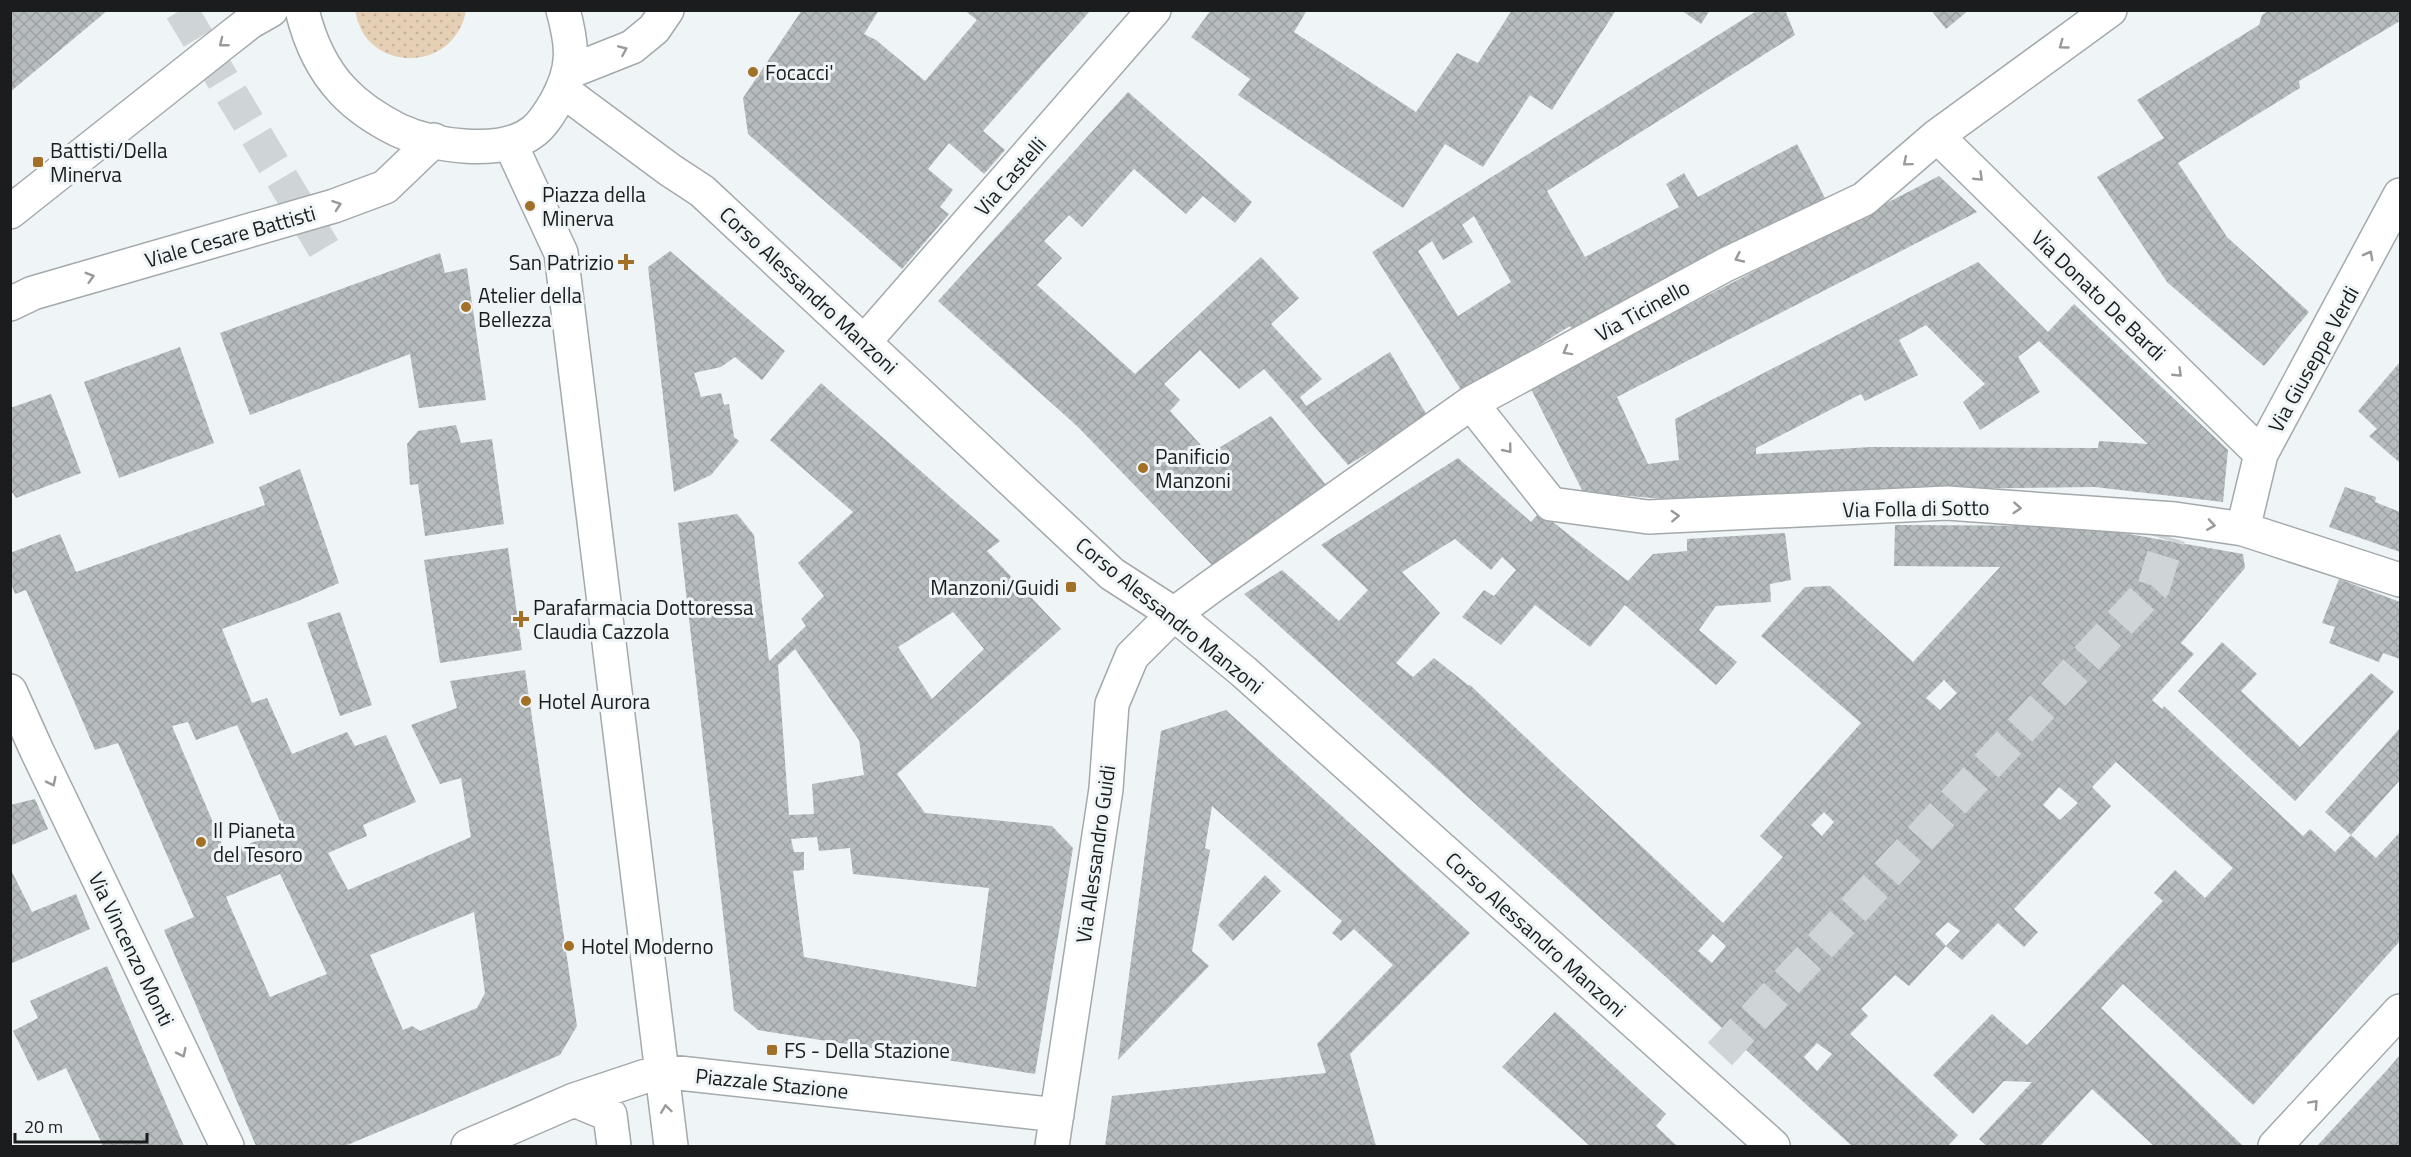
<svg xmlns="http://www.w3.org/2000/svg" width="2411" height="1157" font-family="'Titillium Web',sans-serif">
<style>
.grass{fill:url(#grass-dots)}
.building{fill:url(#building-cross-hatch);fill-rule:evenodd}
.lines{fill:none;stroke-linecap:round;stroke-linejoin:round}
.minor-tunnel{stroke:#cfd4d6;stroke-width:33;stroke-dasharray:33 16;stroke-linecap:butt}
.minor-casing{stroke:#a4a9ab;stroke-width:36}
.major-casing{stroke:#a4a9ab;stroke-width:36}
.minor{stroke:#fff;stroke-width:33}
.major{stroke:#fff;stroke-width:33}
.oneway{stroke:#989999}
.poi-dot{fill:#a27026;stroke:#eff5f7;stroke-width:2}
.labels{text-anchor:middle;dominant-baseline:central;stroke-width:6;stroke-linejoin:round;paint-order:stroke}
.poi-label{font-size:21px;fill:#1a1c1d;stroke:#eff5f7;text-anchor:start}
.street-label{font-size:21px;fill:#1a1c1d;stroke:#eff5f7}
</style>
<defs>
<pattern id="grass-dots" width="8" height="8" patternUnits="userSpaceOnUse" patternTransform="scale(1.5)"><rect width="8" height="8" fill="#e5cfb5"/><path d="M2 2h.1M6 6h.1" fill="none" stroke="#c4b19b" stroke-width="1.8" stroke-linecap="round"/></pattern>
<pattern id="building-cross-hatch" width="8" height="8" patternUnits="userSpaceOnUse" patternTransform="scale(1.5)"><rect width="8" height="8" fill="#b7bcbf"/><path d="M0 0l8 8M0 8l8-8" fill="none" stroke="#9da1a4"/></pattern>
</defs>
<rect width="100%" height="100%" fill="#eff5f7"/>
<path class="grass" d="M355,11V10L466,11C464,20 461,29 455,36C434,65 387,66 365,36C360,29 357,19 355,11Z"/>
<path class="building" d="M10,10H108L10,92Z
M802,10H879L864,34L876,40L925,81L977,20L964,10H1091L983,131L1005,150L984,174L949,143L928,169L953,190L940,207L949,214L902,269L748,134L743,98Z
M1211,10H1307L1294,32L1416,112L1457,53L1478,63L1512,10H1616L1552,110L1530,95L1483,167L1445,144L1403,208L1238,95L1250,79L1191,37Z
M1681,10H1710L1701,24Z
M1758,10H1785L1795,35L1547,191L1585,257L1679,207L1666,184L1684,173L1698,197L1797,144L1825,198L1573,330L1570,326L1463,393L1372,252ZM1474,216L1511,282L1458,316L1418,251L1432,241L1443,260L1473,242L1462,225Z
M1931,10H1969L1946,29Z
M2269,10H2400V21L2299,81L2300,88L2178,163L2227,237L2309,312L2264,366L2167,282L2097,177L2164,138L2137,100L2259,25L2262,15Z
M1128,92L1252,202L1235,223L1203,196L1186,214L1134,169L1082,227L1069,215L1044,241L1062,258L1037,285L1135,374L1261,257L1299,298L1271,324L1322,379L1300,397L1306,406L1390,352L1428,417L1348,465L1264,369L1239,389L1200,350L1164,384L1180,400L1170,411L1209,454L1271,416L1326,485L1212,565L1077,426L938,301Z
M1939,176L1977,212L1617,397L1648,464L1679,460L1675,419L1978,262L2048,332L2074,304L2228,450L2223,502L2095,487L1875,490L1664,499L1583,492L1530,387ZM1926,325L1985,384L1963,402L1980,430L2040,392L2018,357L2039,341L2148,444L2099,441L2098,448L1871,447L1756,454V448L1861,394L1865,401L1918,375L1899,340Z
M670,251L785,351L762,380L735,357L721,367L694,373L701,397L721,393L724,405L729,404L734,437L739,441L711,475L674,492L648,267Z
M440,253L445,273L467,268L486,400L419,408L410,354L250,415L220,333Z
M180,347L214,443L119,478L84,382Z
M2400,362V463L2369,436L2377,429L2358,411Z
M821,383L1000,541L987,551L1061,629L897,774L925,813L1052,826L1073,848L1035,1074L758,1030L734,1010L678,523L737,514L754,535L769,661L806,626L801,619L824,596L798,563L853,512L770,440ZM953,612L984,649L932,699L898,647ZM795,649L859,740L864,775L812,784L814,814L789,815L778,665ZM817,837L819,851L850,848L853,874L989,888L976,987L804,957L793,871L804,870V852H794L791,839Z
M51,394L81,473L16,498L13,493L10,494V408Z
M456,425L461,443L492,439L504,524L425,536L418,484L410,485L407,444L418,431Z
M1458,458L1531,522L1540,512L1628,581L1653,554L1687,551V539L1785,533L1791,580L1770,584L1771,602L1716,606L1699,630L1737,662L1716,685L1625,605L1590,647L1535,605L1501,645L1462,617L1484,590L1494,596L1516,570L1502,557L1491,570L1455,539L1402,572L1440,613L1396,663L1413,677L1434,658L1468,685H1470L1723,923L1783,857L1760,836L1861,723L1761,636L1805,587L1830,586L1913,662L2000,567L1894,566L1895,525L2083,526L2243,554L2245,568L2181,643L2194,654L2152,700L2162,709L2164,706L2303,836L2310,829L2335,852L2351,835L2325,812L2400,728V780L2351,835L2376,858L2400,832V941L2253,1105L2123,984L2101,1008L2243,1146H2154L2092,1089L2040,1146H1987L1979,1139L2032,1082L2004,1081L1973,1114L1933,1075L1992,1014L2027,1045L2163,901L2154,893L2175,870L2205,898L2233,868L2116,762L2092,787L2111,806L2014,909L2038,932L2024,947L1998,923L1962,960L1946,946L1960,931L1948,922L1935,934L1946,946L1909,986L1895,975L1861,1009L1868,1016L1850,1034L1958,1135L1948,1146H1852L1244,594L1282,570L1339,621L1368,590L1321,545ZM1944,680L1957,693L1940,710L1926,698ZM2059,787L2078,803L2060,820L2043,805ZM1824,812L1834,822L1822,836L1811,825ZM1713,934L1726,946L1712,963L1698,951ZM1817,1043L1832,1054L1817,1071L1804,1057Z
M300,469L339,583L298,601L222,629L252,703L267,698L292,754L347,732L355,746L386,735L416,802L363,825L367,836L328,853L348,890L471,837L461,778L440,784L411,725L457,708L450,681L525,670L577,1026L560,1055L345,1146H256L164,930L194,917L118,743L95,750L26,590L15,594L10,581V553L60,534L76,572L265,505L259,487ZM188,722L196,740L237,725L284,830L226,853L172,726ZM280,874L327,974L270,997L226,897ZM474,912L485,993L477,1008L420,1031L412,1026L403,1030L370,955Z
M2345,487L2376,497L2375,502L2400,512V552L2329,527Z
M508,548L522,650L440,663L424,560Z
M2339,579L2400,602V659L2383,653L2379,662L2329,643L2335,627L2322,623Z
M340,612L372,705L340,716L307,623Z
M2222,642L2257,674L2241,691L2300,747L2371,673L2394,692L2295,801L2178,691Z
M1226,710L1470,933L1350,1054L1376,1146H1105L1112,1096L1326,1073L1317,1044L1393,965L1354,929L1341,941L1332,933L1342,921L1212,806L1205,848L1210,850L1192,951L1209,966L1118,1060L1161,731Z
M35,799L48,829L10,846V805Z
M10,868L32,912L76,894L90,929L10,964Z
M1265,875L1281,891L1233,941L1218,925Z
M107,966L146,1057L184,1146H103L66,1068L38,1081L13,1031L38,1018L30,1001Z
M1555,1012L1666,1114L1656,1126L1677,1146H1590L1502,1067Z
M2400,1055V1146H2317L2388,1069Z"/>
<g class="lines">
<path class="minor-tunnel" d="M181,10L329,257
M1720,1054L2154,586L2169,537"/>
<g class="minor-casing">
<path id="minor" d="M569,72L632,47L654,29L667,10
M562,90L670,170L702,191L1112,574L1174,614L1244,672L1773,1146
M1937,136L2261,454
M510,143L561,253L671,1146
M865,341L1154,10
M1471,403L1551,504L1648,517L1947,503L2175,519L2243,529L2400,580
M2243,529L2261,454L2400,195
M10,691L37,751L227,1146
M574,1100L610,1115L614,1146
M468,1146L574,1100L661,1071L1057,1115
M1052,1146L1106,789L1112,704L1132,656L1174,614L1212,586L1471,403L1725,265L1864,199L1937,136L2110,10
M2275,1146L2400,1011"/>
</g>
<g class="major-casing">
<path id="major" d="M302,10C309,39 322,69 343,91C358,107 378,120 398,130C433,146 502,157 534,131C543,124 550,112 556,102C575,68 573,46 563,10
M10,212L227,40L250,22L271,10
M10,304L33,293L334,206L385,187L434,140"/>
</g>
<use href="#minor" class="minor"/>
<use href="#major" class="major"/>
</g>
<defs><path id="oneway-chevron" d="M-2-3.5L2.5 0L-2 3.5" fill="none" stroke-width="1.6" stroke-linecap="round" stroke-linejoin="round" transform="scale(1.5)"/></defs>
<g class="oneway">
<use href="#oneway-chevron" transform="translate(223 43) rotate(142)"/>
<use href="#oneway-chevron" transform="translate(2063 45) rotate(144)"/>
<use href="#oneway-chevron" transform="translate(623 50) rotate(-23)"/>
<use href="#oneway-chevron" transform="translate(1907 162) rotate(140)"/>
<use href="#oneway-chevron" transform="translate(1979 177) rotate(44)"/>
<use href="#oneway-chevron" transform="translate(337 205) rotate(-19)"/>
<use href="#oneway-chevron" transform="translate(2369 255) rotate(-62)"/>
<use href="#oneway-chevron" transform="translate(1739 258) rotate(155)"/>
<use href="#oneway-chevron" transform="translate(90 277) rotate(-16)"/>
<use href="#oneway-chevron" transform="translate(1567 351) rotate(151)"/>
<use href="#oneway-chevron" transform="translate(2178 373) rotate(44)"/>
<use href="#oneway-chevron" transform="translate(1508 449) rotate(51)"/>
<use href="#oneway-chevron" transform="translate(2017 508) rotate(4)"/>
<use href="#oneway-chevron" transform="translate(1675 516) rotate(-3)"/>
<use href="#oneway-chevron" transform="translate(2211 525) rotate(9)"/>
<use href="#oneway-chevron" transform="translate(52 782) rotate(64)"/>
<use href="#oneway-chevron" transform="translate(182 1053) rotate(64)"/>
<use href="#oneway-chevron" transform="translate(2314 1104) rotate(-47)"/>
<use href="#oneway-chevron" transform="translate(666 1109) rotate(-98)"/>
</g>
<g class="poi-dot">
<circle cx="753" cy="72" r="6"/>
<rect x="32" y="156" width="12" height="12" rx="3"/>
<circle cx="530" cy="206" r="6"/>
<path d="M623 253h6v6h6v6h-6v6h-6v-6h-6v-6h6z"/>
<circle cx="466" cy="307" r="6"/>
<circle cx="1143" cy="468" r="6"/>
<rect x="1065" y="581" width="12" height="12" rx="3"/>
<path d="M518 610h6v6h6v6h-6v6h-6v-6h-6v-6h6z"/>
<circle cx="526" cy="701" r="6"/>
<circle cx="201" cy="842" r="6"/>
<circle cx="569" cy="946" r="6"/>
<rect x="766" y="1044" width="12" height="12" rx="3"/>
</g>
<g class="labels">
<g class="poi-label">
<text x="765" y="72">Focacci'</text>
<text x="50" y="150">Battisti/Della<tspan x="50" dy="24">Minerva</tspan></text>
<text x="542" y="194">Piazza della<tspan x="542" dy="24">Minerva</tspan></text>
<text x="614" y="262" text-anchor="end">San Patrizio</text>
<text x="478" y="295">Atelier della<tspan x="478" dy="24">Bellezza</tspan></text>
<text x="1155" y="456">Panificio<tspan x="1155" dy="24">Manzoni</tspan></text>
<text x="1059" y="587" text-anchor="end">Manzoni/Guidi</text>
<text x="533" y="607">Parafarmacia Dottoressa<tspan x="533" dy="24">Claudia Cazzola</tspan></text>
<text x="538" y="701">Hotel Aurora</text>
<text x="213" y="830">Il Pianeta<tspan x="213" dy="24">del Tesoro</tspan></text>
<text x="581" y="946">Hotel Moderno</text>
<text x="784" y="1050">FS - Della Stazione</text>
</g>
<g class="street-label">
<text transform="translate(1010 176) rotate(-49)">Via Castelli</text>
<text transform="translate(230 236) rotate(-16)">Viale Cesare Battisti</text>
<text transform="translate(809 290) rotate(43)">Corso Alessandro Manzoni</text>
<text transform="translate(2099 295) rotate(44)">Via Donato De Bardi</text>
<text transform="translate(1642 310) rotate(-29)">Via Ticinello</text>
<text transform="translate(2313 359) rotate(-61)">Via Giuseppe Verdi</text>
<text transform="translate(1916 508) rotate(-1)">Via Folla di Sotto</text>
<text transform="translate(1170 615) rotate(39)">Corso Alessandro Manzoni</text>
<text transform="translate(1095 854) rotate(-82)">Via Alessandro Guidi</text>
<text transform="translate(1536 934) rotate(42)">Corso Alessandro Manzoni</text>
<text transform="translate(132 949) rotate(64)">Via Vincenzo Monti</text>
<text transform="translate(772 1083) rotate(6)">Piazzale Stazione</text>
</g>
</g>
<rect width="2411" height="1157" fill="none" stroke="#1a1c1d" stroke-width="24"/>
<path d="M15 1133v9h132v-9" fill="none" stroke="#1a1c1d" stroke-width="3"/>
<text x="24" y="1133" font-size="18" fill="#1a1c1d" stroke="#eff5f7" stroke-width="4.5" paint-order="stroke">20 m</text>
</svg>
